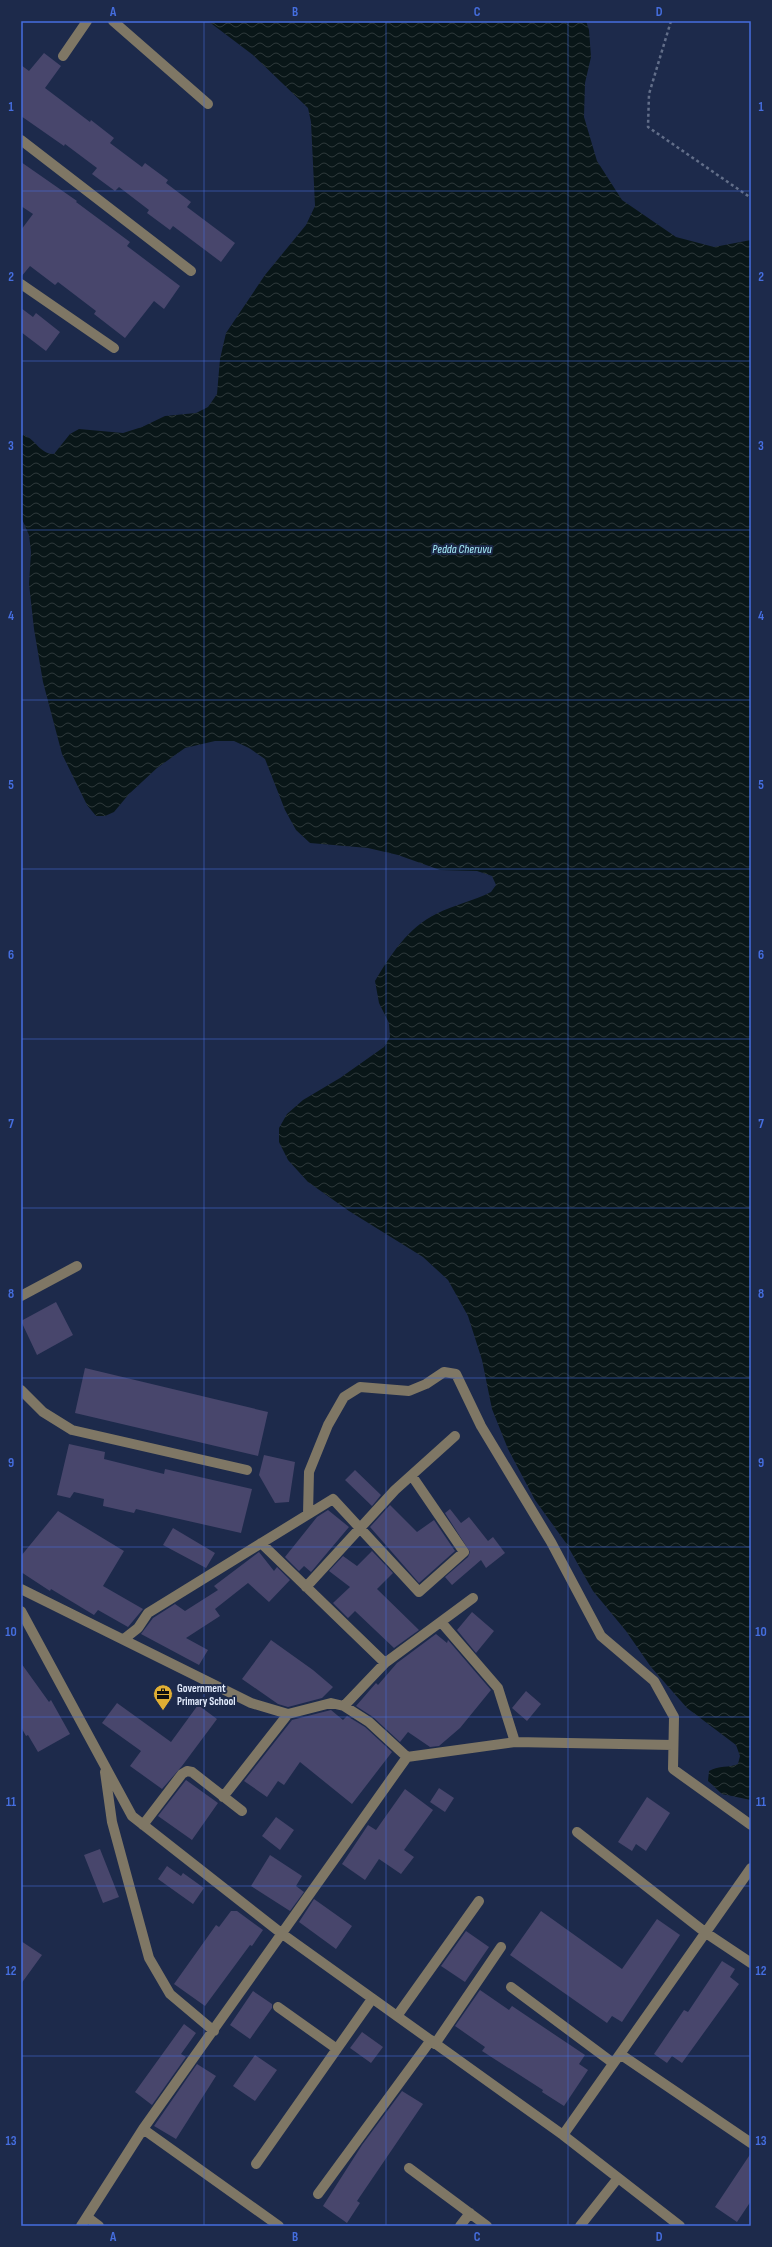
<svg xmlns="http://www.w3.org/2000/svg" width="772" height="2247" font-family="'Sofia Sans Condensed',sans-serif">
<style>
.water{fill:url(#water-waves)}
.building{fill:#48466c}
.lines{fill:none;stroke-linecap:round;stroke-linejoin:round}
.path{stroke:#626e89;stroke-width:2.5;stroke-dasharray:3 3;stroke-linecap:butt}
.minor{stroke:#7f7765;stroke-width:10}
.grid{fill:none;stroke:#456edf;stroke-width:1;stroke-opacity:0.55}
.labels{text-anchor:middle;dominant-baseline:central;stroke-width:4;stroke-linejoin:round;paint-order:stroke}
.poi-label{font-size:11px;font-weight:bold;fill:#e3ecfd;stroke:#1d2a4b;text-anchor:start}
.water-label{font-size:12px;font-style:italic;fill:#a8f3fc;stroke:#1d2a4b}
.neatline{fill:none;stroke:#456edf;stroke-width:1.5}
.grid-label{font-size:13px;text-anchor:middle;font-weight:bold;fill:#456edf}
</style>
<defs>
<pattern id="water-waves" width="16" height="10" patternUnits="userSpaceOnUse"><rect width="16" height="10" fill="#091618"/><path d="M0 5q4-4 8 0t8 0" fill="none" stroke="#2d383a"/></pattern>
</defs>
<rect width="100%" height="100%" fill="#1d2a4b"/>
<path class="water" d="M208,21H586L589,30L591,57L585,83L584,117L597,161L622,200L676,237L714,247L751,240V1800L722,1794L708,1781L709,1771C719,1765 729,1768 738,1764L740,1756L736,1745L687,1708L651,1667L626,1631L593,1591L566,1543L535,1500L508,1449L492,1409L482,1360L468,1316L448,1280L423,1257L349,1211L308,1182L288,1160L279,1142V1128L287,1114L303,1100L340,1078L384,1047L390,1037L389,1023L379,1003L375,981C391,954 408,928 436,914C454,905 473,901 491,892L496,885L492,876L477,871L440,870L398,855L368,848L310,843L296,830L285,810L265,759L249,748L234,741H215L185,748L157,768L129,794L114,812L105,816H96L87,805L62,754L43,682L34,629L29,584L31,552L29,535L21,517V436L24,435C36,440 40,454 54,454L70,434L79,429L123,433L142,427L165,416L196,413L208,407L217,394L220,359L226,333L265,275L306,225L315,206L311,122L308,108L253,55Z"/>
<path class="building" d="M44,53L61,66L45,88L90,122L91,120L114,138L110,143L142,167L145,163L168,180L166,183L191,202L187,207L235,243L221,262L173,226L170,230L147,213L149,210L119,187L115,191L92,174L97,168L65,144L64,146L21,116V65L29,71Z
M21,162L77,201L76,202L130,242L127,246L180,286L164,309L154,301L125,338L94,314L96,311L58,282L55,285L30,266L21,277V230L33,214L21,206Z
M21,308L33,317L36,313L60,332L46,351L21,332Z
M56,1302L73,1335L37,1355L21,1321Z
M85,1368L268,1412L258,1456L75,1413Z
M69,1444L105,1452L104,1459L164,1474L165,1469L252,1489L241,1533L140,1510L136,1509L134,1513L103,1506L104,1499L74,1492L70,1498L57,1495Z
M264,1455L295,1462L289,1502L275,1503L259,1475Z
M355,1470L381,1495L372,1506L345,1480Z
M390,1505L417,1532L434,1520L455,1551L419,1583L370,1527Z
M450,1509L461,1523L469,1517L488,1541L493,1537L505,1553L486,1568L481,1560L452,1585L445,1577L468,1557L470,1552L445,1513Z
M328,1510L349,1527L311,1572L304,1566L299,1571L285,1557L317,1517Z
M58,1511L124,1551L103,1586L143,1609L128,1627L98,1610L94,1615L51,1589L50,1591L21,1572V1556Z
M173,1528L215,1553L206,1568L163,1545Z
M372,1551L393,1573L377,1589L419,1630L394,1648L355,1611L348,1618L333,1603L350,1587L329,1571L343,1556L357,1566Z
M259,1552L274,1571L277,1567L290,1580L269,1602L248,1583L215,1609L220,1616L186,1638L208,1650L199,1665L141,1634L153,1618L175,1604L185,1611L218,1590L214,1586Z
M472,1612L494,1631L476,1653L457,1630Z
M436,1634L447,1643L448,1640L491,1690L460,1728L439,1746L430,1747L408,1732L400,1742L373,1717L356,1706L376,1683L378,1685L397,1663Z
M271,1640L313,1670L333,1687L322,1698L288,1707L278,1704L242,1679Z
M21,1663L49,1702L51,1700L70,1734L38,1752L28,1735L26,1736L21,1727Z
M526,1691L541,1704L527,1721L512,1708Z
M117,1703L171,1742L198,1705L217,1719L182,1766L162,1789L130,1766L141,1751L102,1723Z
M331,1710L343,1720L347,1716L365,1727L392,1752L352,1804L300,1762L284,1785L278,1781L267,1797L244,1781L292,1720Z
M186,1780L218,1803L192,1840L158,1816Z
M439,1788L454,1798L445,1812L430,1802Z
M405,1789L433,1810L404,1850L414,1857L401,1874L379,1859L365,1880L342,1864L368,1825L376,1830Z
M647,1797L670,1813L646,1851L636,1844L632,1851L618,1842Z
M276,1817L294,1830L280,1850L262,1836Z
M100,1849L119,1897L103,1903L84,1855Z
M270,1855L302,1876L296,1886L304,1892L290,1911L251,1886Z
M167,1866L181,1876L183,1873L204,1888L193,1904L158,1879Z
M314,1899L352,1926L336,1949L299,1922Z
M231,1911H237L263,1930L252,1946L250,1945L205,2006L174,1984L216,1925L219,1927Z
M541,1911L622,1969L657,1919L680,1935L622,2022L612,2016L607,2023L510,1955Z
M466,1931L489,1947L465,1982L441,1966Z
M21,1941L42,1955L21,1984Z
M722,1961L735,1969L730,1977L739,1984L682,2063L672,2056L667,2063L654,2054L684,2010L688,2012Z
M480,1990L509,2010L512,2006L585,2055L579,2064L588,2070L564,2106L542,2092L543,2090L482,2051L485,2047L455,2026Z
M253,1991L272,2004V2008L250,2039L230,2025Z
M184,2024L196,2033L181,2054L186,2057L152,2105L135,2092Z
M362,2032L383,2047L371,2063L350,2048Z
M255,2055L277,2070L255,2101L233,2086Z
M197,2064L216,2076L176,2139L154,2126Z
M402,2091L423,2104L357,2201L360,2203L347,2223L323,2206L362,2145Z
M751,2153V2201L737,2222L715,2207Z"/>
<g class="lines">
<path class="path" d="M671,21L649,94L648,127L751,198"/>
<path class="minor" d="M113,21L208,104
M63,56L87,21
M21,140L191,271
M21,284L114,348
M21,1296L77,1266
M21,1390L43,1412L72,1430L247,1470
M308,1514L309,1472L328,1425L344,1397L360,1387L409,1391L426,1384L444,1372L456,1374L481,1426L551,1542L601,1636L654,1681L674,1717L673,1769L751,1825
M261,1543L385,1663
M306,1587L395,1490L455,1436
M21,1589L251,1703L288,1714L331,1703L344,1706L369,1722L407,1757L515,1742L673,1745
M21,1611L132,1816L281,1933L563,2135L680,2226
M441,1622L498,1688L515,1742
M124,1639L138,1628L148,1613L333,1499L419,1592L464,1552L412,1476
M344,1706L385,1663L473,1598
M105,1772L112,1822L149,1958L170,1994L214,2031
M223,1797L288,1714
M143,1825L182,1774L187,1771L192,1772L242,1811
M577,1832L706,1933L751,1963
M511,1987L613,2063
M278,2007L337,2049
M397,2016L479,1901
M435,2044L501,1947
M620,2054L751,2143
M143,2129L279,2226
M563,2135L751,1868
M256,2164L372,1999
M409,2168L487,2226
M318,2194L431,2040
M87,2217L99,2226
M81,2226L143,2129L407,1757
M460,2226L470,2213
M580,2226L618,2178"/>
</g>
<path class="grid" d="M204,21V2226M386,21V2226M568,21V2226M21,191H751M21,361H751M21,530H751M21,700H751M21,869H751M21,1039H751M21,1208H751M21,1378H751M21,1547H751M21,1717H751M21,1886H751M21,2056H751"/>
<defs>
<g id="office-pin" transform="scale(1)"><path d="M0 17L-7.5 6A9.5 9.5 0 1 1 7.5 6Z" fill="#e1af34" stroke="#1d2a4b"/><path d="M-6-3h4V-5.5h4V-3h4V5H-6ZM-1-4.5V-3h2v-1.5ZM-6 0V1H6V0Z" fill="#111"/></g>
</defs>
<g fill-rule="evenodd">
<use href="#office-pin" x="163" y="1694"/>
</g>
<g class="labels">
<g class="poi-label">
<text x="177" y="1688">Government<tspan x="177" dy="13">Primary School</tspan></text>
</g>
<g class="water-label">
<text x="462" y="549">Pedda Cheruvu</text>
</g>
</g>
<rect width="772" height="2247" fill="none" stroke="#1d2a4b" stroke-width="44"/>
<rect x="22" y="22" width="728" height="2203" class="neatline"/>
<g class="grid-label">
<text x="113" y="16">A</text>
<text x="295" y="16">B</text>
<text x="477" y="16">C</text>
<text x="659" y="16">D</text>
<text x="11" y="111">1</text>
<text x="761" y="111">1</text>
<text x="11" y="281">2</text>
<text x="761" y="281">2</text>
<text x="11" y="450">3</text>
<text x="761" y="450">3</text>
<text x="11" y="620">4</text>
<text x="761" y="620">4</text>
<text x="11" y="789">5</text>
<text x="761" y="789">5</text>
<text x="11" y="959">6</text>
<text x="761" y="959">6</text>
<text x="11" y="1128">7</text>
<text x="761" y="1128">7</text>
<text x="11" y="1298">8</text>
<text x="761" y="1298">8</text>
<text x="11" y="1467">9</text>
<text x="761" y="1467">9</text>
<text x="11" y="1636">10</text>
<text x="761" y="1636">10</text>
<text x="11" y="1806">11</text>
<text x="761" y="1806">11</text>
<text x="11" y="1975">12</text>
<text x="761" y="1975">12</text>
<text x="11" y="2145">13</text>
<text x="761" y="2145">13</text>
<text x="113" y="2241">A</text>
<text x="295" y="2241">B</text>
<text x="477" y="2241">C</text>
<text x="659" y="2241">D</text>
</g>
</svg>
